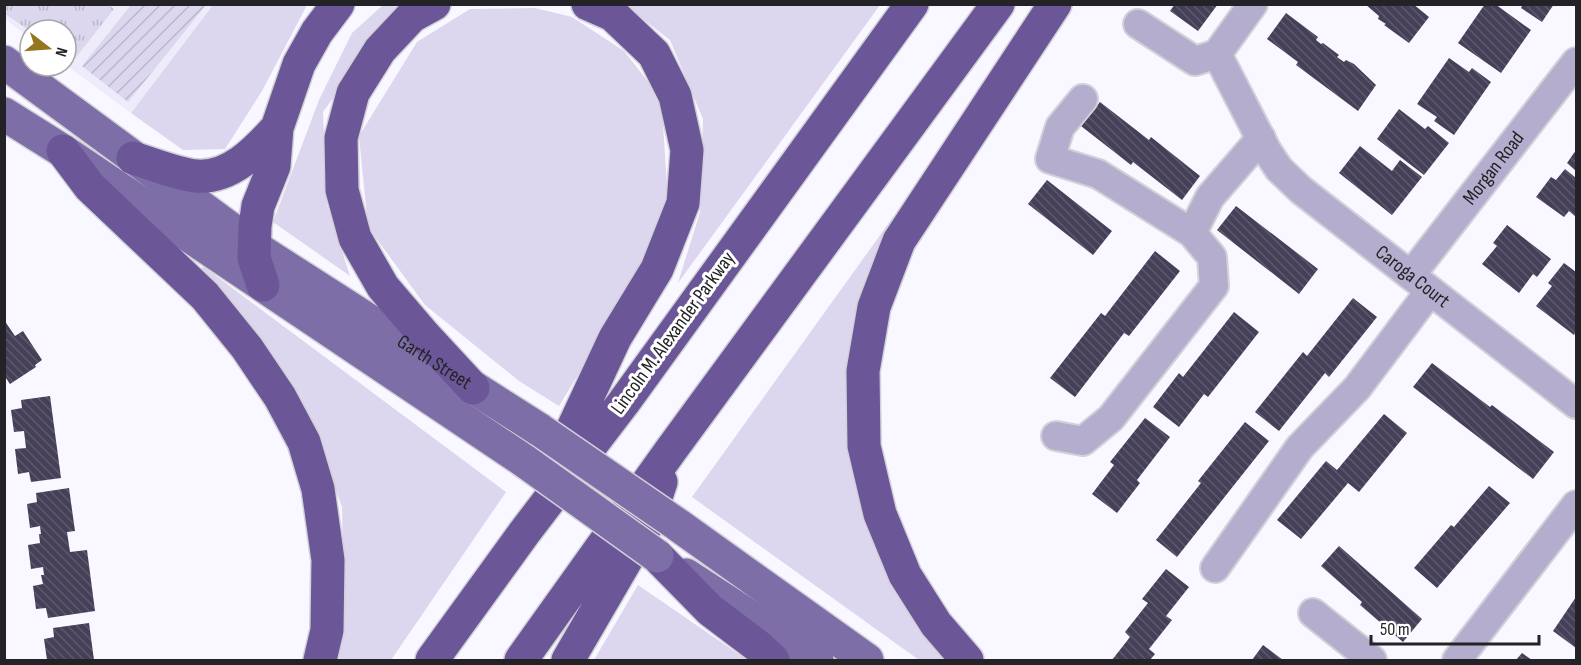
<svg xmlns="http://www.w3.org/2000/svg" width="1581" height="665" font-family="'Sofia Sans Condensed',sans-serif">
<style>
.built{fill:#eeebfb}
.grass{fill:#dcd6ee}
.park{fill:url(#park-tufts)}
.garden{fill:url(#garden-furrows)}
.building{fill:url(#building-back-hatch)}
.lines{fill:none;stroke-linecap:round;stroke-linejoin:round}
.minor-casing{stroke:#d2d1d8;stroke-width:32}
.major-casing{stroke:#d2d1d8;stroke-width:36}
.highway-casing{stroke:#d2d1d8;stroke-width:36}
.minor{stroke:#b5adcd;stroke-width:28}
.major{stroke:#7e6ea7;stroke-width:33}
.highway{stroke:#6b5798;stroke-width:33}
.major-bridge-casing{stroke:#d2d1d8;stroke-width:36;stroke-linecap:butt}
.major-bridge{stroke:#7e6ea7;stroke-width:33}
.labels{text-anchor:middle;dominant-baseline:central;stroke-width:6;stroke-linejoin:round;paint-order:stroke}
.street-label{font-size:20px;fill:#232227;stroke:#fff}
</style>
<defs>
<pattern id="park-tufts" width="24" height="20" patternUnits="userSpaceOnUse" patternTransform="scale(1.5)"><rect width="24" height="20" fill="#dcd6ee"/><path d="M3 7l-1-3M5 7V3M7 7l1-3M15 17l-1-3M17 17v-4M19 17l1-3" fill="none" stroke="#bcb7cc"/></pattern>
<pattern id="garden-furrows" width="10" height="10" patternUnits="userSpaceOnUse" patternTransform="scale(1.5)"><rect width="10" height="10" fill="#dcd6ee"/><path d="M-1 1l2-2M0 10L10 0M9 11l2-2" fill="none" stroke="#bcb7cc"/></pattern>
<pattern id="building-back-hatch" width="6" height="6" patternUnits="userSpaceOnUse" patternTransform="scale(1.5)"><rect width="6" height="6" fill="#463f58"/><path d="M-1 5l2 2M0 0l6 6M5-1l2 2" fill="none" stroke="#5e586c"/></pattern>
</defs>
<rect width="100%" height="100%" fill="#f9f7ff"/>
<path class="built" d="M4,5H213L131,113L66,65V30H30V38L5,19Z"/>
<path class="grass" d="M213,5H307L262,91L225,149L183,150L131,113Z
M383,5H408L398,8L323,112L327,205L350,276L273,222L319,100L352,33Z
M625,5H880L678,283L700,212L703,119L670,40Z
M535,8L572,17L624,51L649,83L662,110L668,201L637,278L559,406L519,381L425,305L368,227L359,136L417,42L470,9Z
M914,188L878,267L846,392L877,551L956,660H919L692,497Z
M204,267L506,492L391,660H334L344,603L342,507L311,422L195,272Z
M638,585L747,660H594Z"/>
<path class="park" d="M5,4H107L114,9L73,61L66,56V30L30,31L5,14Z"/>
<path class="garden" d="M131,5H206L128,102L82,66Z"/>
<path class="building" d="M1175,4H1218L1198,31L1170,11Z
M1365,4H1413L1429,17L1409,43L1384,25L1386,24L1378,19L1379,16Z
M1485,4H1495L1531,30L1501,73L1458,43Z
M1523,4H1554L1542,22L1521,8Z
M1286,13L1318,37L1316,40L1321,44L1323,43L1339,55L1337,57L1344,62L1346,60L1354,64L1376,85L1358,111L1296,65L1298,62L1267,39Z
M1449,58L1469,72L1472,68L1491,82L1454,135L1434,121L1437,117L1417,104Z
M1100,102L1149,140L1151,137L1200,176L1182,200L1133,162L1131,165L1081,126Z
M1399,109L1425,129L1428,126L1449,143L1424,175L1377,139Z
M1360,146L1392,171L1400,160L1422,177L1392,215L1339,173Z
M1576,150V171L1567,163Z
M1565,169L1576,178V217L1569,211L1564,217L1536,197L1551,177L1556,180Z
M1047,180L1112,231L1093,255L1028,204Z
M1236,206L1318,269L1299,294L1217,230Z
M1507,225L1551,259L1537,277L1533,274L1519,293L1482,264L1497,246L1493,243Z
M1155,251L1180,271L1129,336L1124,333L1075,397L1050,378L1101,313L1105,316Z
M1564,263L1576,272V331L1574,335L1536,306L1552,286L1548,283Z
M1353,298L1377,317L1329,377L1325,373L1279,431L1255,412L1303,352L1307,356Z
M1234,312L1259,332L1208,397L1204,394L1179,427L1153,407L1179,373L1183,377Z
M4,320L15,336L23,331L42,360L35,365L36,367L10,384L4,375Z
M1432,363L1490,407L1492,405L1554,452L1533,479L1413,387Z
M50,396L61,478L31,482L29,472L18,474L15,449L26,448L24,431L14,432L11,410L22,408L21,400Z
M1384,414L1407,433L1359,492L1348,483L1301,539L1277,520L1326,461L1337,470Z
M1145,418L1170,437L1137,480L1140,483L1117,513L1092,494L1114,465L1110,462Z
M1245,422L1269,441L1177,557L1156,540L1201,483L1198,481Z
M1489,486L1510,503L1437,588L1414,568L1451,525L1454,527Z
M69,488L75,531L67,532L70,552L87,550L95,611L48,618L46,608L36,609L33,586L43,584L41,575H44L43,567L31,569L28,545L40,543L39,534H41L40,526L30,528L27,504L37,502L36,493Z
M1339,546L1422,619L1403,642L1360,605L1362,602L1321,566Z
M1166,569L1189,587L1166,616L1172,620L1149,649L1155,654L1150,660H1112L1130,637L1125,632L1148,603L1142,599Z
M1576,597V648L1553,631Z
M89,623L94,660H47L44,639L54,637L53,628Z
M1263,645L1283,660H1252Z
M1522,653L1532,660H1516Z"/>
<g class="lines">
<g class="minor-casing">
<g id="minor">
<path id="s1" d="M1253,4L1217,54L1267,151L1279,169L1301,190L1576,404"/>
<path d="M1138,24L1195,61L1217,54"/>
<path d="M1192,233L1210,197L1261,138"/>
<path id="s2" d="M1411,275L1576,62"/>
<path d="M1056,436L1083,441L1111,418L1214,286L1212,257L1192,233L1098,174L1050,159L1060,127L1083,99"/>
<path d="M1215,568L1300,447L1357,388L1430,291"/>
<path d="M1313,613L1372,660"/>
<path d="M1457,660L1576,505"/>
</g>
</g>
<g class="major-casing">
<g id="major">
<path id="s3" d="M4,62L262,252L540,430"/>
<path d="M4,114L63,151L523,460"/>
<path d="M678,525L867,660"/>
<path d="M686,575L817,660"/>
</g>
</g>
<g class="highway-casing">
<path id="highway" d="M434,4L412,16L380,50L353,93L341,138L342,190L355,238L383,287L424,335L473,388
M63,151L90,187L205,296L247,348L280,397L304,442L318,489L328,560L327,630L320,660
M133,158C153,164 177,174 196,176C230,179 256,151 277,128
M263,285L254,258L255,226L258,206L274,166L277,128L299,64L317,32L338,4
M553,471L615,338L657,269L683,203L687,150L675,96L654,54L613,15L588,4
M657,556L710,610L759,647L773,660
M432,660L524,533L624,402L912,4
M521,660L671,450L998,4
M568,660L647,524L661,482
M967,660L936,624L905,575L880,514L864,446L863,371L874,307L899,241L1055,4"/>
</g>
<use href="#minor" class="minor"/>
<use href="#major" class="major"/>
<use href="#highway" class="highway"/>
<g class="major-bridge-casing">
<path id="major-bridge" d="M540,430L678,525
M523,460L657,556"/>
</g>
<use href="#major-bridge" class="major-bridge"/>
</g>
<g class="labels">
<g class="street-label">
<text stroke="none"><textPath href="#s2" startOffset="135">Morgan Road</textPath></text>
<text stroke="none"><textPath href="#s1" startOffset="364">Caroga Court</textPath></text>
<text transform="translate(673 333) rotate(-54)">Lincoln M. Alexander Parkway</text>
<text stroke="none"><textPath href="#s3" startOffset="525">Garth Street</textPath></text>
</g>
</g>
<rect width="1581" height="665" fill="none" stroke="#232227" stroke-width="12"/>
<g transform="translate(48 48) rotate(107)"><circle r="28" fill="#ffffff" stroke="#a7a7a9" stroke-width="1.5"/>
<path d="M0-4.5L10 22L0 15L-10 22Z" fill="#95751d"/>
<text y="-9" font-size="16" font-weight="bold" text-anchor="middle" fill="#232227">N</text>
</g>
<path d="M1371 635v9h168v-9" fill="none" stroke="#232227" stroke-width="3"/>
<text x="1380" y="635" font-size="18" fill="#232227" stroke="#ffffff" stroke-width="4.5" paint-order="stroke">50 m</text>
</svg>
